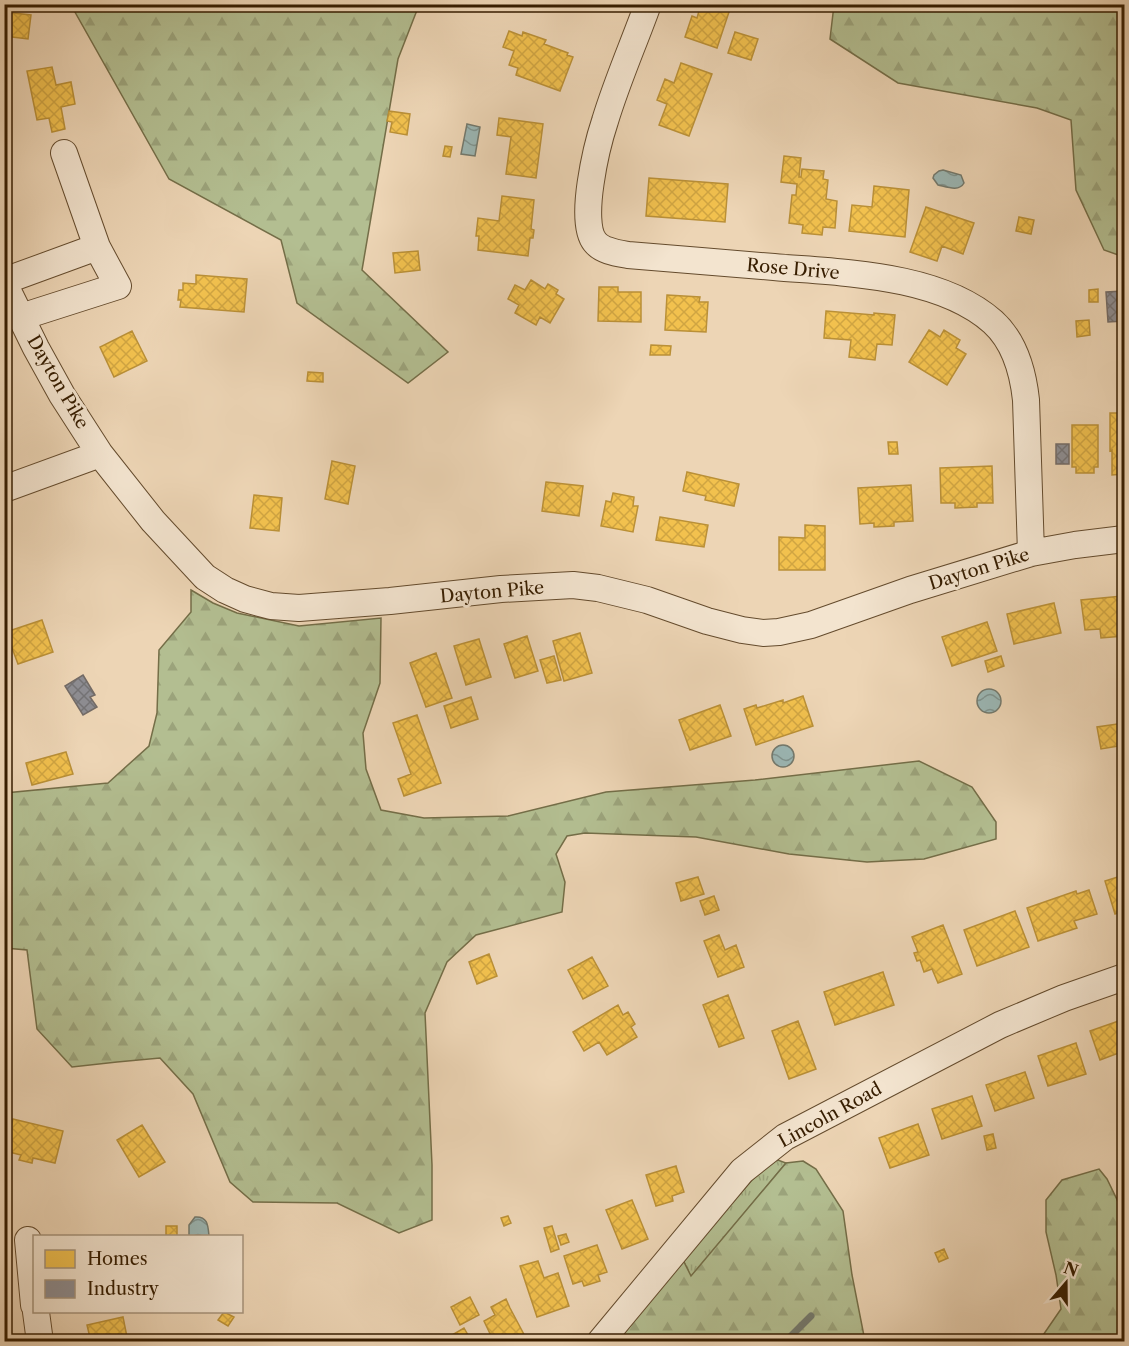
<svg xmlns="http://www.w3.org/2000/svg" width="1129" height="1346" font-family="'Libre Caslon Text',serif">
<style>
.grass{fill:url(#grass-tufts);stroke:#746e48;stroke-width:1.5}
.forest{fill:url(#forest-firs);stroke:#746e48;stroke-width:1.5}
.water{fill:url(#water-waves);stroke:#73796d;stroke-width:1.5}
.homes{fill:url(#homes-cross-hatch);stroke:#ba9037;stroke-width:1.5}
.industry{fill:url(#industry-cross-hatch);stroke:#736b66;stroke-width:1.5}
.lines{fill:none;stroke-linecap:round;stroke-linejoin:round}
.stream{stroke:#73796d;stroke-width:7}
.minor-casing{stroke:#644b2d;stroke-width:28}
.minor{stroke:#f3e4cf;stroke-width:26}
.labels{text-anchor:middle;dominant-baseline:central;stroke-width:6;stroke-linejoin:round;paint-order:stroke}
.street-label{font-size:18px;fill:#361d00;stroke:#f3e4cf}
</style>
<defs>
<pattern id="grass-tufts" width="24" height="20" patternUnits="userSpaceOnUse" patternTransform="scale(1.5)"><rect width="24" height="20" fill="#b3be91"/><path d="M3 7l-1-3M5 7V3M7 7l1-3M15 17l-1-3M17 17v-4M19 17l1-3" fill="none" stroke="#9ba37b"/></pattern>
<pattern id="forest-firs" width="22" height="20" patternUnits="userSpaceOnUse" patternTransform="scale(1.5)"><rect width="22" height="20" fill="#b3be91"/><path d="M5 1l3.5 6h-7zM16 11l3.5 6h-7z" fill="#9ba37b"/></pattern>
<pattern id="water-waves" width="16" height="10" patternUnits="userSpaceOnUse" patternTransform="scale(1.5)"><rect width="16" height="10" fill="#9bb7b5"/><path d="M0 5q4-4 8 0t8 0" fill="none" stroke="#7f9491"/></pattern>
<pattern id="homes-cross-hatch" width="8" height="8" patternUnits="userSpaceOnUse" patternTransform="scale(1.5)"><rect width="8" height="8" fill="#f2c14e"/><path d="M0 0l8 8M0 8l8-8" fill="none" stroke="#d0a542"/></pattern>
<pattern id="industry-cross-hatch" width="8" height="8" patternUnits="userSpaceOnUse" patternTransform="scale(1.5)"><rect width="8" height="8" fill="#8d8d92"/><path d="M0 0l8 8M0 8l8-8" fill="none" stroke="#747375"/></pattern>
</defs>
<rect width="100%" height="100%" fill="#edd5b5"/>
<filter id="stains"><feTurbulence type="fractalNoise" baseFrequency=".00333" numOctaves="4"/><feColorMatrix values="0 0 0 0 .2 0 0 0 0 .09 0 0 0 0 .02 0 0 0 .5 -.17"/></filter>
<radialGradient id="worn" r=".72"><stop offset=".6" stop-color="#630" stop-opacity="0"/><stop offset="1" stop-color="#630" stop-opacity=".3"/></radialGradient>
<path class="grass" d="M775,1159L786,1163L691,1277L682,1258L752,1180Z"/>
<path class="forest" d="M71,5H419L398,59L362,270L448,352L408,383L297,303L281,240L169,179Z
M834,5H1124V257L1104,250L1076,190L1071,120L1037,108L898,83L830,39Z
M191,590L213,603L237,613L299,626L381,618L380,683L363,733L366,769L381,810L424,818L508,816L606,792L755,780L919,761L972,787L996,822V839L924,859L867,862L789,854L696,837L585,833L567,836L556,854L565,882L562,912L476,935L447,962L425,1013L432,1165V1220L399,1233L337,1203L253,1202L230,1182L193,1094L160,1058L117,1062L72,1067L37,1029L27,950L5,948V793L108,783L149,746L157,713L159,650L191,612Z
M803,1161L816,1169L843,1211L852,1275L865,1341L617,1342L682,1258L691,1276L786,1163Z
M1099,1169L1107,1179L1124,1214V1341H1039L1061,1309L1056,1275L1046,1232V1200L1062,1180Z"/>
<path class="water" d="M467,124L480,127L475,156L461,154Z
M943,170L961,175L964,183C959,192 947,187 938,185L933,178L934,175L939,171Z
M977 701a12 12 0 1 1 24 0a12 12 0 1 1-24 0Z
M772 756a11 11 0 1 1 22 0a11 11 0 1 1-22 0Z
M195,1217C208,1216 208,1226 209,1236H189V1225Z"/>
<path class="homes" d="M701,4H726L731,6L717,48L685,37L692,16L697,18Z
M4,12L31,15L28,39L4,36Z
M509,31L522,36L523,32L546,40L544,44L568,53L567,55L573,57L560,91L516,75L518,68L509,65L514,51L503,47Z
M735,32L758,39L751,60L728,53Z
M681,63L712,74L689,136L659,125L667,104L657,100L665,79L674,83Z
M52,67L56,85L71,82L75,104L61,107L65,129L52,132L49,118L37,120L27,71Z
M389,111L410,114L407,135L390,132L392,122L387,121Z
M499,118L543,124L536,178L506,174L511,137L497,135Z
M445,146L452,147L450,157L443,156Z
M784,156L801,158L799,177H801L802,169L824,171L823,179L828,180L826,199L837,201L835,228L823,227L822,235L802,233L803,225L789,223L792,195H796L797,184L781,182Z
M649,178L728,184L725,222L646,216Z
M874,186L909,190L905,237L849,231L852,205L872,207Z
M502,196L534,200L531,229L534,230L533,238H530L528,256L478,250L479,236H476L478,218L499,221Z
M926,207L974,223L963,254L942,246L937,261L910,252Z
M1019,217L1034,220L1031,234L1016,231Z
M418,251L420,270L395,273L393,253Z
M196,275L247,279L244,312L180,307L181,300H178L179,290H183V283L196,284Z
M531,280L545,289L548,284L558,290L556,294L564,299L550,323L540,317L536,325L515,313L519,305L508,299L515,285L525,290Z
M599,287H618V292H641V322L598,321Z
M1098,289V302H1089V290Z
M667,295L700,297L699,302H708L706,332L665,330Z
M826,311L874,315V313L895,315L892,345L877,344L875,360L849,357L851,340L824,338Z
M1089,320L1090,335L1077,337L1076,321Z
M929,330L940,337L944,330L960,340L956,348L966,354L947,385L909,362Z
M132,331L147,361L114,377L100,347Z
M651,345L671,346L670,355H650Z
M308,372L323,373V382L307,381Z
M1110,413H1124V474L1112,475V450L1110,451Z
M1072,425H1098V467H1094V473H1076V467H1072Z
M888,442H897L898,454H889Z
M332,461L355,466L348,504L325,499Z
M992,466L993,503H977V507L955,508V503H941L940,468Z
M687,472L739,484L734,506L705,500L706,496L683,491Z
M546,482L583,486L579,516L542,511Z
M911,485L913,521L894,522V526L874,527V523L860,524L858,488Z
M613,493L634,497L633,506H638L633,532L601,526L606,501L611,502Z
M254,495L282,498L279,531L250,528Z
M660,517L708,525L704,547L656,540Z
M805,525L825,526V570H779V537L805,538Z
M1122,596L1124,636L1101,638L1100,629L1085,630L1081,600Z
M1054,603L1061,633L1014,644L1007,614Z
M42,620L53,652L18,664L6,632Z
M987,622L997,651L952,666L942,637Z
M580,633L592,673L564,681L553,641Z
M527,636L538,671L515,678L504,644Z
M479,639L491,677L466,685L454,646Z
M436,653L452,698L426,707L410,663Z
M554,656L561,680L547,683L540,660Z
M1001,656L1004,666L988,672L985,661Z
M803,696L813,726L756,745L744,709L756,705L757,708L783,700V703Z
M471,697L478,719L451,728L444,706Z
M720,705L731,736L690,750L679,720Z
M417,715L441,783L404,796L398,779L411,774L393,723Z
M1124,723V745L1101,749L1097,727Z
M66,752L73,774L32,785L26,763Z
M1124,875V911L1115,914L1105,881Z
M698,877L704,894L681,901L676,883Z
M1089,890L1097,914L1074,921L1077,928L1038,941L1027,908L1076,891L1077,894Z
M714,896L719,910L705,915L700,901Z
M1015,911L1029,947L977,966L964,930Z
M943,925L962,974L938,983L932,969L924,972L920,960L917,961L914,953L918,952L912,937Z
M719,935L725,950L736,945L744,967L718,977L704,941Z
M489,954L497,976L477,984L469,962Z
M592,957L608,986L583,999L568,970Z
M883,972L894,1005L835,1025L824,992Z
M728,995L744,1038L719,1047L703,1005Z
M618,1005L623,1015L628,1012L635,1024L631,1027L637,1037L607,1055L599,1042L584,1051L573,1032Z
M1124,1019V1051L1100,1060L1090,1031Z
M798,1021L816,1069L789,1079L772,1031Z
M1076,1043L1086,1074L1048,1086L1038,1056Z
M1025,1072L1034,1098L995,1111L986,1085Z
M972,1096L982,1126L942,1139L932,1109Z
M13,1119L63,1131L55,1163L33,1158L32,1163L19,1160L21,1155L5,1151Z
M918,1124L929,1155L890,1168L879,1138Z
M142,1125L165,1162L139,1177L117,1140Z
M993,1134L996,1148L987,1150L984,1136Z
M676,1166L684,1192L672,1196L673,1201L656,1206L646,1175Z
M632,1200L648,1239L622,1249L606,1210Z
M508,1216L511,1223L504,1226L501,1218Z
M166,1226H177V1236H166Z
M552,1226L559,1249L551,1252L544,1228Z
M566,1234L569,1242L561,1245L558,1236Z
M597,1245L607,1272L598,1275L600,1281L584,1286L582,1281L573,1284L564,1256Z
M944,1249L948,1258L939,1262L935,1253Z
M538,1261L544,1278L558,1273L569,1306L537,1317L520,1266Z
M470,1297L479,1315L460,1325L451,1307Z
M506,1299L510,1308L528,1342H494L484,1321L495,1315L491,1307Z
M224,1312L234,1317L228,1326L218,1320Z
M123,1317L128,1342H91L87,1325Z
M464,1328L472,1342H440Z"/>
<path class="industry" d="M1124,291V321L1108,322L1106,292Z
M1056,444H1069V464H1056Z
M83,675L95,695L90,697L97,707L83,715L65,686Z"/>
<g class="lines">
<path class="stream" d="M788,1342L790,1337L811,1316"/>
<g class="minor-casing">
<path id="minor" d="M648,4C634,43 617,81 605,121C597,145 578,222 595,242C602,251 617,253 628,255C677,259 725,263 774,267C843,273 939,274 993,322C1015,342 1023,372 1026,400L1031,553
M4,281L97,247
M4,283L36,348L62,395L100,454L153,521L205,577L225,590L245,599L271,606L299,608L390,601L501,589L573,585L598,588L647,600L707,621L742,630L763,633L779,632L811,625L910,590L1031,553L1075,545L1124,539
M21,317L118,286L97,247L64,153
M4,489L100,454
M28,1240L34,1305
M36,1312L40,1342
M600,1342L742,1171L785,1137L1000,1025L1064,998L1124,977"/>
</g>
<use href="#minor" class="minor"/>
</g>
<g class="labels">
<g class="street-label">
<text transform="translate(793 269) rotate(5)">Rose Drive</text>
<text transform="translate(58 382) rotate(60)">Dayton Pike</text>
<text transform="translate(979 569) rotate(-17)">Dayton Pike</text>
<text transform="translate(492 592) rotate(-5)">Dayton Pike</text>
<text transform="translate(830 1115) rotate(-29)">Lincoln Road</text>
</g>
</g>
<rect width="1129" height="1346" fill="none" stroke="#edd5b5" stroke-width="24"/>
<rect x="6" y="6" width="1117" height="1334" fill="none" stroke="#361d00" stroke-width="3"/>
<rect x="12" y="12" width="1105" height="1322" fill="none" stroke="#361d00" stroke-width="1.5"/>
<rect x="33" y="1235" width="210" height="78" fill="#f3e4cf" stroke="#a7947c" stroke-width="1.5"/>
<rect x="45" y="1250" width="30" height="18" fill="#f2c14e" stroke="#a7947c" stroke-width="1.5"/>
<text x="87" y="1265" font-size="18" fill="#361d00">Homes</text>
<rect x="45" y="1280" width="30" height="18" fill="#8d8d92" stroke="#a7947c" stroke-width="1.5"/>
<text x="87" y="1295" font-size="18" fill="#361d00">Industry</text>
<g transform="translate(1066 1283) rotate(20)" stroke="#f3e4cf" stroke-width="4.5" paint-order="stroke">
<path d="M0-4.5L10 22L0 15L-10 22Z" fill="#361d00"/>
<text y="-9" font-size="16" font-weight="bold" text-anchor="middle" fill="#361d00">N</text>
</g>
<rect width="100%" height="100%" filter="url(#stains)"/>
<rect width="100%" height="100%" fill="url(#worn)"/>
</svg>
